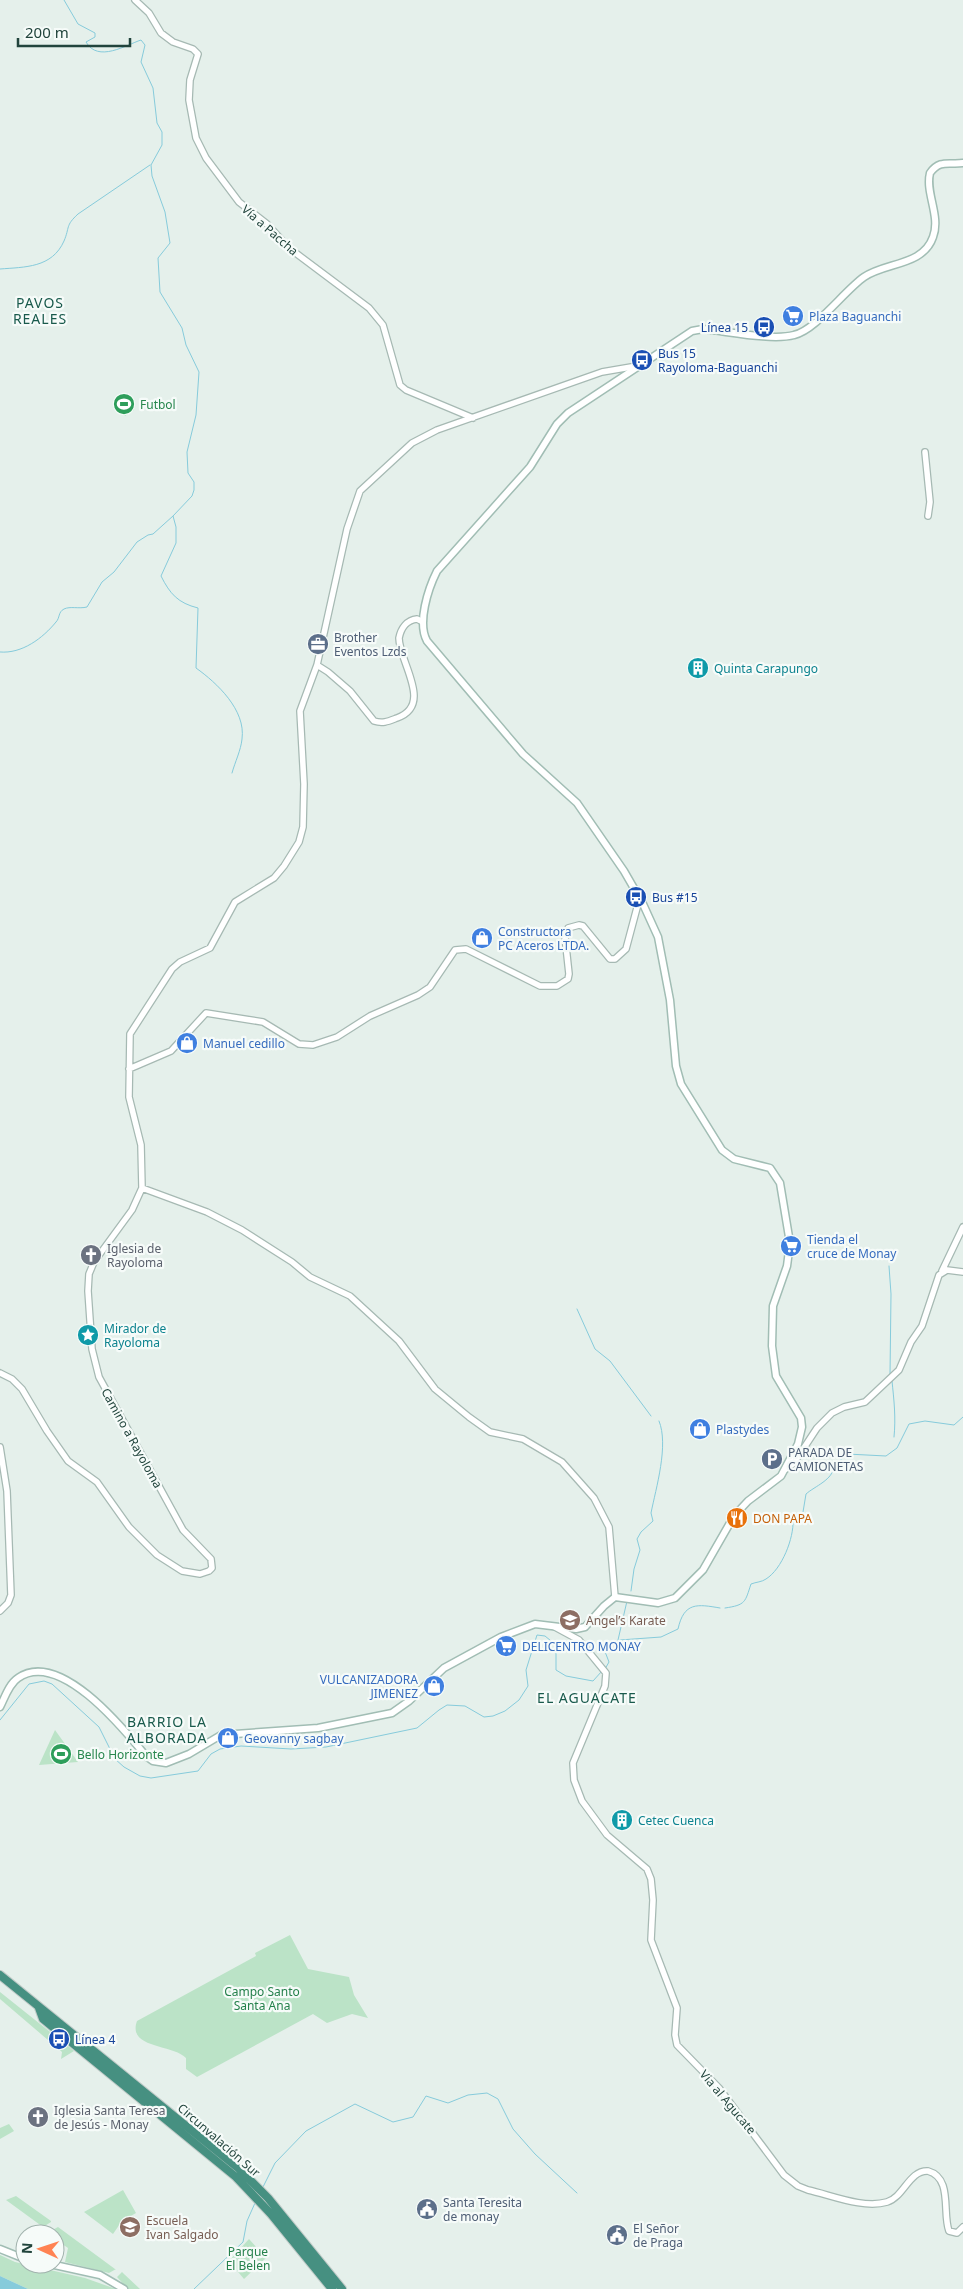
<svg xmlns="http://www.w3.org/2000/svg" width="963" height="2289" font-family="'Noto Sans',sans-serif">
<style>
.green{fill:#bbe3c7}
.water{fill:#86cbdb}
.lines{fill:none;stroke-linecap:round;stroke-linejoin:round}
.stream{stroke:#86cbdb;stroke-width:1}
.tertiary-casing{stroke:#a6b9b3;stroke-width:8}
.secondary-casing{stroke:#a1bdb4;stroke-width:9}
.trunk-casing{stroke:#c1cbc8;stroke-width:10}
.tertiary{stroke:#fff;stroke-width:5.5}
.secondary{stroke:#fff;stroke-width:6}
.trunk{stroke:#469081;stroke-width:8}
.labels{text-anchor:middle;dominant-baseline:central;stroke-width:4.5;stroke-linejoin:round;paint-order:stroke}
.street-label{font-size:12px;fill:#21443c;stroke:#f6fbf9}
.shop-label{font-size:12px;fill:#366cbe;stroke:#f6fbf9;text-anchor:start}
.transit-label{font-size:12px;fill:#164399;stroke:#f6fbf9;text-anchor:start}
.leisure-label{font-size:12px;fill:#27864d;stroke:#f6fbf9;text-anchor:start}
.service-label{font-size:12px;fill:#4e5e75;stroke:#f6fbf9;text-anchor:start}
.culture-label{font-size:12px;fill:#0d838f;stroke:#f6fbf9;text-anchor:start}
.worship-label{font-size:12px;fill:#5b616d;stroke:#f6fbf9;text-anchor:start}
.food-label{font-size:12px;fill:#c56008;stroke:#f6fbf9;text-anchor:start}
.education-label{font-size:12px;fill:#785e54;stroke:#f6fbf9;text-anchor:start}
.park-label{font-size:12px;fill:#25814c;stroke:#f6fbf9}
.neighbourhood-label{font-size:14px;letter-spacing:1px;fill:#195a4c;stroke:#f6fbf9}
</style>
<rect width="100%" height="100%" fill="#e5f0eb"/>
<path class="green" d="M125,395L134,410L125,416L116,400Z
M55,1730L78,1762L39,1765Z
M290,1935L308,1969L349,1977L354,1995L368,2018L352,2014L327,2023L313,2014L197,2077L186,2069V2058C173,2044 127,2049 137,2021L256,1956L255,1953Z
M0,1992L74,2051L61,2059L62,2052L0,1999Z
M9,2124L14,2131L0,2139V2128Z
M123,2190L136,2213L122,2221L113,2234L84,2212Z
M16,2196L51,2221V2222L43,2227L6,2200Z
M58,2227L115,2269H116L109,2273L65,2262L68,2248L55,2239V2234L47,2233Z
M249,2239L266,2258L244,2279L229,2261Z
M0,2255L15,2262L85,2278L116,2289H28L0,2276Z
M122,2272L124,2274L140,2289H128L117,2277Z"/>
<path class="water" d="M0,2276L28,2289H0Z"/>
<g class="lines">
<path class="stream" d="M64,0L78,24L95,33V37L86,42C98,63 126,45 141,40L145,45L141,62L153,88L157,123L162,132V145L151,165L152,176L165,212L170,243L158,258L160,292L182,328L186,345L199,372L196,415L187,452L188,473L194,482V490L192,496L173,516L176,527V543L161,576C170,594 178,603 198,608L196,668C217,683 246,710 242,739C241,750 235,762 232,773
M0,269C25,267 52,268 64,241C70,227 65,226 78,214L150,165
M0,652C22,654 43,638 56,622C60,618 58,612 64,609C70,606 79,609 87,607L102,582L114,572L137,542L148,535L153,534L173,516
M889,1266L891,1294L890,1375
M577,1309L595,1349L610,1361L651,1416
M892,1381C894,1400 896,1418 894,1437
M631,1591L634,1569L640,1550L637,1539L641,1532L653,1521L651,1513C656,1488 669,1445 659,1421
M725,1608C746,1605 745,1602 751,1584C756,1582 762,1582 766,1579C782,1569 794,1538 793,1520L803,1512L806,1494C815,1486 833,1480 834,1466L847,1454L886,1456L897,1448L909,1424L925,1421L954,1425L963,1417
M620,1640L661,1637L678,1629C684,1602 697,1604 720,1608
M605,1669L609,1662L604,1649L605,1646L617,1643L618,1640L627,1601
M0,1720L29,1684L44,1681L52,1684L99,1727L115,1759L124,1767L140,1776L151,1778L198,1771L211,1754L220,1749L241,1746L291,1749L326,1747L417,1728L439,1710L447,1705L465,1706L484,1717L493,1716L505,1711L519,1700L528,1686L526,1670L537,1635L545,1636L556,1645V1670L566,1676L593,1681L602,1671
M262,2189L275,2163L306,2131L355,2104L393,2122L413,2117L426,2096L448,2103L468,2095L487,2093L498,2099L513,2129L535,2154L577,2193
M194,2289L243,2242L247,2221L255,2203"/>
<g class="tertiary-casing">
<path id="tertiary" d="M135,0L149,13L161,33L173,42L193,49L198,54L190,80L189,100L196,138L206,158L239,202L267,224L289,248L369,308L383,325L400,385L406,390L473,418
M925,452L930,502L928,516
M317,665L328,672L350,691L374,721C383,724 389,721 397,718C434,705 399,662 399,638C401,628 407,620 417,619L423,622
M129,1069L171,1051L206,1013L263,1022L299,1044L313,1045L337,1037L370,1016L418,995L430,987L455,950L466,949L540,986H557L568,979L569,974L565,937L568,928L579,925L583,926L610,959H615L626,949L638,904L641,900
M142,1188L207,1212L242,1230L292,1262L310,1277L350,1296L399,1341L435,1389L469,1417L490,1432L523,1439L562,1462L594,1498L609,1527L615,1597
M942,1271L963,1227
M0,1373L12,1379L22,1389L47,1431L68,1461L97,1482L129,1527L157,1555L182,1571L200,1574L209,1571L212,1568L211,1559L183,1530L99,1377L92,1349L88,1291L89,1274L94,1262L132,1210L142,1188L141,1145L129,1097L130,1034L172,969L180,962L210,948L235,902L274,878L284,866L299,842L303,827L304,784L300,711L317,665L347,529L360,491L412,443L437,430L602,372L637,366
M0,1447L7,1491L11,1595L8,1603L0,1611
M786,1469L794,1463L817,1428L832,1413L844,1407L865,1402L899,1370L911,1342L922,1326L939,1275L947,1270L963,1272
M555,1627L579,1640L606,1673L605,1686L573,1763L574,1780L582,1801L607,1835L647,1869L651,1879L653,1900L651,1940L677,2008L675,2035L677,2045L719,2088L784,2175L798,2186L808,2190C831,2195 863,2209 887,2202C904,2197 909,2170 928,2171C953,2178 942,2213 949,2231L957,2233L963,2227"/>
</g>
<g class="secondary-casing">
<path id="secondary" d="M0,1707C5,1697 9,1684 18,1678C59,1649 123,1728 146,1756L153,1761L166,1763L189,1754L221,1735L318,1728L392,1713L409,1701L444,1668L501,1637L535,1624L576,1629L585,1627L604,1606L615,1597L658,1603L675,1598L703,1570L734,1516L748,1501L781,1476L798,1444L802,1427L801,1418L776,1376L772,1346L773,1306L787,1266L790,1243L780,1183L770,1168L734,1159L722,1150L681,1084L676,1066L670,1000L658,937L643,904L624,871L577,803L523,754L427,641C417,623 428,589 437,571L530,467L557,424L568,413L692,331L703,329C726,331 772,341 794,335C816,330 844,291 864,277C886,262 923,266 933,237C941,216 925,193 930,173C940,159 949,165 963,163
M0,2249L25,2259
M50,2264L100,2275L124,2289"/>
</g>
<g class="trunk-casing">
<path id="trunk" d="M0,1975L238,2168L268,2198L342,2289
M39,2008L43,2019L236,2177L271,2214L332,2289"/>
</g>
<use href="#tertiary" class="tertiary"/>
<use href="#secondary" class="secondary"/>
<use href="#trunk" class="trunk"/>
</g>
<defs>
<g id="supermarket-disc" transform="scale(1.125)"><circle r="9.5" fill="#3f7fe0" stroke="#f6fbf9"/><path d="M-6-5.5h2.5l.6 2H6L4.5 2H-2.5L-4.4-4H-6ZM-1.5 3.2a1.3 1.3 0 1 0 .1 0ZM3 3.2a1.3 1.3 0 1 0 .1 0Z" fill="#fff"/></g>
<g id="bus-disc" transform="scale(1.125)"><circle r="9.5" fill="#1a4fb4" stroke="#f6fbf9"/><path d="M-5-6H5V4H4V6H2V4H-2V6H-4V4H-5ZM-3.5-4V0h7V-4ZM-3.5 1.2v1.5H-2V1.2ZM2 1.2v1.5H3.5V1.2Z" fill="#fff"/></g>
<g id="stadium-disc" transform="scale(1.125)"><circle r="9.5" fill="#2e9e5b" stroke="#f6fbf9"/><path d="M0-5a6.5 5 0 1 0 0 10a6.5 5 0 1 0 0-10ZM-3.5-1.8h7v3.6h-7Z" fill="#fff"/></g>
<g id="office-disc" transform="scale(1.125)"><circle r="9.5" fill="#5c6f8a" stroke="#f6fbf9"/><path d="M-6-3h4V-5.5h4V-3h4V5H-6ZM-1-4.5V-3h2v-1.5ZM-6 0V1H6V0Z" fill="#fff"/></g>
<g id="building-disc" transform="scale(1.125)"><circle r="9.5" fill="#0f9aa8" stroke="#f6fbf9"/><path d="M-4-6H4V6H1V3H-1V6H-4ZM-2.5-4.3h1.7v1.8h-1.7ZM.8-4.3h1.7v1.8H.8ZM-2.5-1h1.7V.8h-1.7ZM.8-1h1.7V.8H.8Z" fill="#fff"/></g>
<g id="shop-disc" transform="scale(1.125)"><circle r="9.5" fill="#3f7fe0" stroke="#f6fbf9"/><path d="M-5-2.5h2.3a2.7 3.5 0 0 1 5.4 0H5L5.5 6h-11ZM-1.5-2.5h3a1.5 2.3 0 0 0-3 0Z" fill="#fff"/></g>
<g id="church-disc" transform="scale(1.125)"><circle r="9.5" fill="#6b7280" stroke="#f6fbf9"/><path d="M-1.2-6h2.4v3.5h3.3v2.4h-3.3V6h-2.4V-.1h-3.3v-2.4h3.3Z" fill="#fff"/></g>
<g id="sight-disc" transform="scale(1.125)"><circle r="9.5" fill="#0f9aa8" stroke="#f6fbf9"/><path d="M0-6L1.8-2.2L6-1.7L2.9 1.2L3.7 5.4L0 3.3L-3.7 5.4L-2.9 1.2L-6-1.7L-1.8-2.2Z" fill="#fff"/></g>
<g id="parking-disc" transform="scale(1.125)"><circle r="9.5" fill="#5c6f8a" stroke="#f6fbf9"/><path d="M-3.5-5.5H1a3.5 3.5 0 0 1 0 7H-1V5.5H-3.5ZM-1-3.4V-.6H.8a1.4 1.4 0 0 0 0-2.8Z" fill="#fff"/></g>
<g id="restaurant-disc" transform="scale(1.125)"><circle r="9.5" fill="#e8710a" stroke="#f6fbf9"/><path d="M-5-6h1v4h1v-4h1v4h1v-4h1v5L-1.5 .5V6h-2V.5L-5-1ZM5-6V6H3V1.5H1.5Q1.5-4 5-6Z" fill="#fff"/></g>
<g id="school-disc" transform="scale(1.125)"><circle r="9.5" fill="#8d6e63" stroke="#f6fbf9"/><path d="M0-5L7-2L0 1L-7-2ZM-4 1L0 2.5L4 1V4Q0 6-4 4Z" fill="#fff"/></g>
<g id="civic-disc" transform="scale(1.125)"><circle r="9.5" fill="#5c6f8a" stroke="#f6fbf9"/><path d="M-.6-6.5H3V-4.5H.6V-3L4-1V1h2V6H-6V1h2V-1L-.6-3ZM-1.2 2.5V6h2.4V2.5Z" fill="#fff"/></g>
</defs>
<g fill-rule="evenodd">
<use href="#supermarket-disc" x="793" y="316"/>
<use href="#bus-disc" x="764" y="327"/>
<use href="#bus-disc" x="642" y="360"/>
<use href="#stadium-disc" x="124" y="404"/>
<use href="#office-disc" x="318" y="644"/>
<use href="#building-disc" x="698" y="668"/>
<use href="#bus-disc" x="636" y="897"/>
<use href="#shop-disc" x="482" y="938"/>
<use href="#shop-disc" x="187" y="1043"/>
<use href="#supermarket-disc" x="791" y="1246"/>
<use href="#church-disc" x="91" y="1255"/>
<use href="#sight-disc" x="88" y="1335"/>
<use href="#shop-disc" x="700" y="1429"/>
<use href="#parking-disc" x="772" y="1459"/>
<use href="#restaurant-disc" x="737" y="1518"/>
<use href="#school-disc" x="570" y="1620"/>
<use href="#supermarket-disc" x="506" y="1646"/>
<use href="#shop-disc" x="434" y="1686"/>
<use href="#shop-disc" x="228" y="1738"/>
<use href="#stadium-disc" x="61" y="1754"/>
<use href="#building-disc" x="622" y="1820"/>
<use href="#bus-disc" x="59" y="2039"/>
<use href="#church-disc" x="38" y="2117"/>
<use href="#civic-disc" x="427" y="2209"/>
<use href="#school-disc" x="130" y="2227"/>
<use href="#civic-disc" x="617" y="2235"/>
</g>
<g class="labels">
<g class="street-label">
<text transform="translate(270 230) rotate(41)">Vía a Paccha</text>
<text transform="translate(132 1438) rotate(61)">Camino a Rayoloma</text>
<text transform="translate(728 2102) rotate(50)">Via al Agucate</text>
<text transform="translate(219 2140) rotate(41)">Circunvalación Sur</text>
</g>
<g class="shop-label">
<text x="809" y="316">Plaza Baguanchi</text>
<text x="498" y="931">Constructora<tspan x="498" dy="14">PC Aceros LTDA.</tspan></text>
<text x="203" y="1043">Manuel cedillo</text>
<text x="807" y="1239">Tienda el<tspan x="807" dy="14">cruce de Monay</tspan></text>
<text x="716" y="1429">Plastydes</text>
<text x="522" y="1646">DELICENTRO MONAY</text>
<text x="418" y="1679" text-anchor="end">VULCANIZADORA<tspan x="418" dy="14">JIMENEZ</tspan></text>
<text x="244" y="1738">Geovanny sagbay</text>
</g>
<g class="transit-label">
<text x="748" y="327" text-anchor="end">Línea 15</text>
<text x="658" y="353">Bus 15<tspan x="658" dy="14">Rayoloma-Baguanchi</tspan></text>
<text x="652" y="897">Bus #15</text>
<text x="75" y="2039">Línea 4</text>
</g>
<g class="leisure-label">
<text x="140" y="404">Futbol</text>
<text x="77" y="1754">Bello Horizonte</text>
</g>
<g class="service-label">
<text x="334" y="637">Brother<tspan x="334" dy="14">Eventos Lzds</tspan></text>
<text x="788" y="1452">PARADA DE<tspan x="788" dy="14">CAMIONETAS</tspan></text>
<text x="443" y="2202">Santa Teresita<tspan x="443" dy="14">de monay</tspan></text>
<text x="633" y="2228">El Señor<tspan x="633" dy="14">de Praga</tspan></text>
</g>
<g class="culture-label">
<text x="714" y="668">Quinta Carapungo</text>
<text x="104" y="1328">Mirador de<tspan x="104" dy="14">Rayoloma</tspan></text>
<text x="638" y="1820">Cetec Cuenca</text>
</g>
<g class="worship-label">
<text x="107" y="1248">Iglesia de<tspan x="107" dy="14">Rayoloma</tspan></text>
<text x="54" y="2110">Iglesia Santa Teresa<tspan x="54" dy="14">de Jesús - Monay</tspan></text>
</g>
<g class="food-label">
<text x="753" y="1518">DON PAPA</text>
</g>
<g class="education-label">
<text x="586" y="1620">Angel’s Karate</text>
<text x="146" y="2220">Escuela<tspan x="146" dy="14">Ivan Salgado</tspan></text>
</g>
<g class="park-label">
<text x="262" y="1991">Campo Santo<tspan x="262" dy="14">Santa Ana</tspan></text>
<text x="248" y="2251">Parque<tspan x="248" dy="14">El Belen</tspan></text>
</g>
<g class="neighbourhood-label">
<text x="40" y="302">PAVOS<tspan x="40" dy="16">REALES</tspan></text>
<text x="587" y="1697">EL AGUACATE</text>
<text x="167" y="1721">BARRIO LA<tspan x="167" dy="16">ALBORADA</tspan></text>
</g>
</g>
<g transform="translate(40 2249) rotate(273)"><circle r="24" fill="#f6fbf9" stroke="#a1b2ad"/>
<path d="M0-4L9 19L0 12L-9 19Z" fill="#ff8353"/>
<text y="-8" font-size="14" font-weight="bold" text-anchor="middle" fill="#21443c">N</text>
</g>
<path d="M18 38v8h112v-8" fill="none" stroke="#21443c" stroke-width="2.5"/>
<text x="25" y="38" font-size="15" fill="#21443c" stroke="#f6fbf9" stroke-width="4" paint-order="stroke">200 m</text>
</svg>
